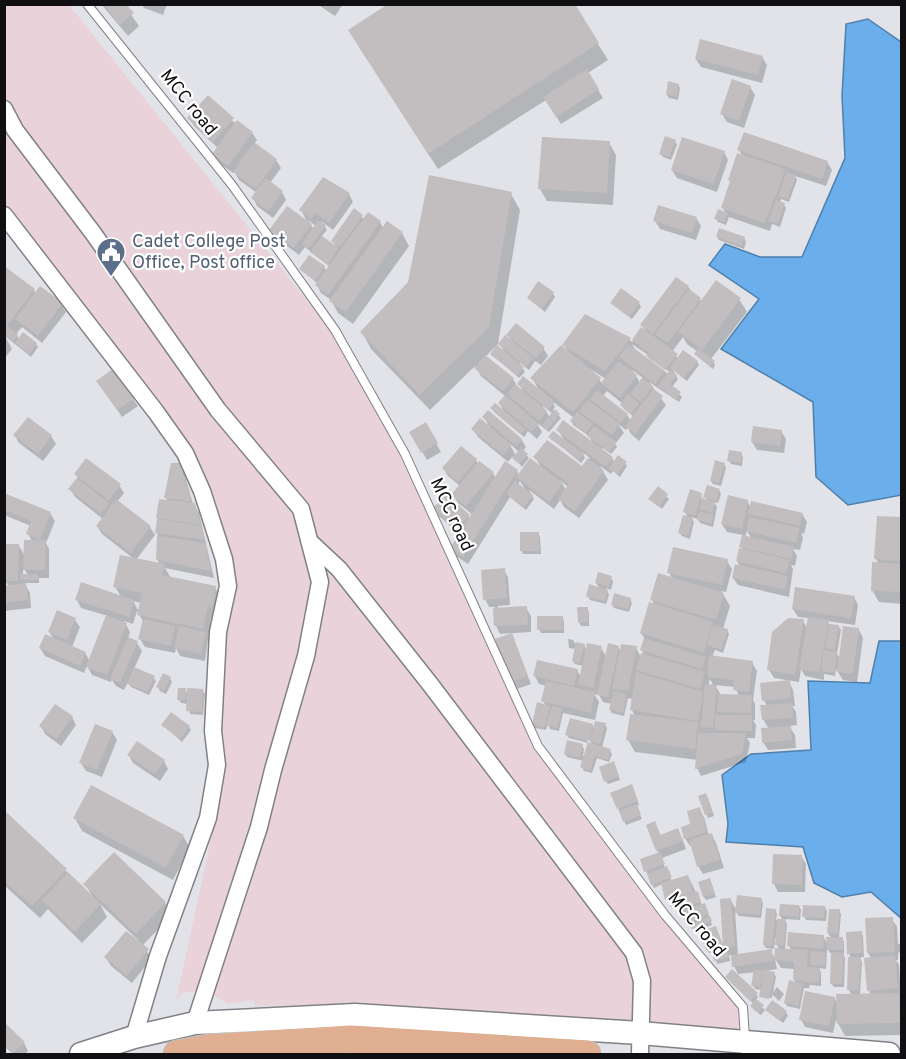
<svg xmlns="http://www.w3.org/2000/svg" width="906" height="1059" font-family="Overpass,sans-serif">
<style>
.education{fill:#ead2db}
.water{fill:#6aafec;stroke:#4f7fab;stroke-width:1.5}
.shadow{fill:#0003;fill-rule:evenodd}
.building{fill:#c2bdbf}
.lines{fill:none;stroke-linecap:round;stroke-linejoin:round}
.service-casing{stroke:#808186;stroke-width:10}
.minor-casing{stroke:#808186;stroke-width:19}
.secondary-casing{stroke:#808186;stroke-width:25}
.trunk-casing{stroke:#c1c1c1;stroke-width:29}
.service{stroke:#fff;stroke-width:8}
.minor{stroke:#fff;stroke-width:16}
.secondary{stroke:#fff;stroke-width:22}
.trunk{stroke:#e0ae90;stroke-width:27}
.labels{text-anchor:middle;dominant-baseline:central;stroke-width:4.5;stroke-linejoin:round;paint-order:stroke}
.street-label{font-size:18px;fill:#101012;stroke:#fff}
.service-label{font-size:18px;fill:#4e5e75;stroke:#fff;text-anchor:start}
</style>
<rect width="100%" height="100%" fill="#e1e3e8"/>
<path class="education" d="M5,5H69L332,331L402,457L534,748L656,911L741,1010L742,1032L374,1004L256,1006L253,1000L228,1004L207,991L184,992L176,1001L218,806L217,731L223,632L233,585L208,489L5,210Z"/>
<path class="water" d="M868,19L901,42L902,495L848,505L816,477L813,402L721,349L759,299L709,265L725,244L760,257H802L845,158L842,96L846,24Z
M879,641H901V918L871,892L842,897L814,883L803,847L726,842L728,824L722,775L751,754L811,750L808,681L870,683Z"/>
<path class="shadow" d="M101,4H124L139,26L128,36Z
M142,4H167L163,15L144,8Z
M317,4H343L335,16Z
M573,4L608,60L588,73L603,98L561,124L546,100L438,169L359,47Z
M762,57L767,65L762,83L701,67L696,59Z
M678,85L680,88L678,100L669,98L667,95Z
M750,87L755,95L744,128L727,122L722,114Z
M208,97L236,124L252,133L257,140L254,144L276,160L281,168L270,183L282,192L286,200L273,218L257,206L253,198L257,193L239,180L234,171L233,173L218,162L214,155L218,148L194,126L189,118Z
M675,141L677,145L671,160L663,157L661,154Z
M609,143L616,155L613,205L547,201L540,189Z
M739,150L827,162L832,170L826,186L795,176L797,180L789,202L781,199L780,203L784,205L786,208L780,227L772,224L770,231L729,217L726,225L718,222L716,219L726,214L723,208L731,183L729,179L743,157Z
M724,152L728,160L717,192L677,178L672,170Z
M349,194L353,202L333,230L321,221L327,230L321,237L337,249L333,241L354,210L364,219L380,222L383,228L402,233L409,246L353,324L338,313L331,300L321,293L317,285L318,284L301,269L310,257L324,267L327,272L330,267L305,247L299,255L276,238L271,230L308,223L301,210ZM308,220L316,226L314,230Z
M511,194L520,210L498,344L485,357L513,379L518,388L524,393L519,384L540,392L532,378L568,352L564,345L629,339L632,342L642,329L647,333L642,325L688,287L702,302L739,299L747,312L711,359L715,365L713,369L698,357L696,354L698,352L687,344L683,337L672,352L679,359L697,362L699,365L687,381L673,370L678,379L672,387L682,397L679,402L649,382L666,405L639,441L631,434L628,428L626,430L618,424L624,433L615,444L617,447L611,454L603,448L601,450L612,458L615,463H625L627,466L620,477L613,471L611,474L600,466L608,480L579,518L564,507L560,500L554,509L529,490L534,499L526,510L510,497L468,564L456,556L452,548L460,535L439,516L435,508L468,516L470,519L473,515L458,503L453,495L460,486L448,476L444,469L476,460L478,464L493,473L496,479L517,471L519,476L542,469L535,457L582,468L590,458L582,452L585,458L581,463L550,437L564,440L558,430L594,445L589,436L573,425L572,421L574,418L552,401L555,407L553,410L561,418L549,432L536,422L542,432L537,439L528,431L524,437L494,412L492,408L505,413L499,403L505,396L481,376L475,366L430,410L371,349L362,332ZM632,344L648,355L653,364L636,351ZM652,358L672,374L671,376L652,362ZM590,369L606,379L602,384L599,379ZM632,370L643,378L640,383L638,379ZM607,391L623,404L622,406L624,409L634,417L631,421L627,415L603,396ZM542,405L553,414L550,418ZM560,480L568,487L566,490ZM520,481L526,491L518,485Z
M696,218L701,226L696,240L660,229L655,221Z
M717,237L744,238L746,242L744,249L719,240Z
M4,267L34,290L36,294L61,304L66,312L42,343L22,327L16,334L19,339L36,344L38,347L31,357L5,336L12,349L4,359Z
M553,293L555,297L545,312L528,298Z
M612,303H639L641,307L632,319Z
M508,335L543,348L548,356L541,365L535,361L529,370L519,362L525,372L519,378L492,354L497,348L495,346L505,353L500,344L513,343Z
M103,389L133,399L138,406L122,417Z
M484,417L521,439L526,447L523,451L529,458L522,467L513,456L508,462L478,437L473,429L490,428ZM509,443L519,452L516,456Z
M425,424L441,452L427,460L411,432Z
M781,431L786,439L784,453L757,450L752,442Z
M15,436H51L56,444L43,461L19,443Z
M741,454L743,457L742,466L731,464L729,460Z
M179,464L184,473L193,504L199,513L214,578L165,568L171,578L215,588L222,600L218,619L211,618L205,661L180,656L176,648L175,653L145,647L140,639L144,623L137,611L133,624L124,621L130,632L128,639L137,643L142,651L134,669L153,677L156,681L149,695L131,687L128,682L124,690L116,686L112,680L111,682L92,675L87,666L84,673L45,656L40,648L54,639L49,632L75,620L80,627L72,647L85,653L90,661L108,616L81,608L77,600L121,597L115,586L134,559L102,534L97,526L103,519L75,497L70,489L78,478L76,474L119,485L124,493L117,502L150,527L155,535L136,560L160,565L157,559L158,536L157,533L160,501L168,502L166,498ZM133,601L141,603L139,612Z
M724,464L726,468L721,486L713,484L711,481Z
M658,489L669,499L662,509L650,499Z
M719,490L721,494L718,503L714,502L717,507L713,527L700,523L698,519L691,517L694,522L690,539L682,536L680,533L688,518L685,512L701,494L702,500L708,501L705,497Z
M4,494L50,513L55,521L46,543L49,549V578H39V583H24L30,593L31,608L4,611V587H9L5,580L19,546L25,556L32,541L28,534L31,526L4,515ZM23,567L28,575H23Z
M747,501L751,508L802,514L807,522L804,534L801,533L803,538L800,550L793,549L797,556L795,566L791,565L793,569L789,597L738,585L733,578L740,566L737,561L743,551L741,546L743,535L727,532L722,524ZM747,531L752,539L745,537Z
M902,518V604L879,602L872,590L879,564L876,559Z
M538,533L540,537L541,554H523L521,550Z
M727,561L732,569L726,592L721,591L730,606L723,629L727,630L729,634L723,653L715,650L712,657L752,663L757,671L753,700L755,704V720H753L756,725L755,738H747L750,743L746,762L701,776L697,768L698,760L635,752L628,740L635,716L632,710L633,699L628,698L624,716L612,713L610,710L612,704L603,702L599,695L594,694L599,702L595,720L563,713L559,731L550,729L548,724L546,730L535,728L533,724L546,706L543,701L547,686L539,684L535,676L577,670L581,677L583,666L575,664L573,661L576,649L569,648L568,639L573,640L577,646L584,645L587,651L601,648L606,656L618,647L621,652L636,648L641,657L644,655L642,650L645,639L641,633L655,606L652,600L672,579L669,572ZM710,679L714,687L708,686ZM715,685L735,687L739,696L721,695Z
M504,570L508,577L510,605L498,606V609L526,608L531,616V632L500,634L496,626L495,607H489L485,599Z
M611,578L613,581L611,590L606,588L609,595L606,604L590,600L588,596L600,589L596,583Z
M854,597L858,605L855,625L827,621L830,625L839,627L841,630L837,654L840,659L859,630L863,638L857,682L843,680L836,669L835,676L824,674V680L805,676L801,669L799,682L774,678L769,670L803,621L807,628L809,618L798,617L793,609Z
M630,599L632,603L629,612L614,608L612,604Z
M587,609L589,612V626H581L579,622Z
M562,617L564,621V633H541L539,629Z
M511,635L531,684L517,689L512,681Z
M170,678L172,682L166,694L160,691L158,687Z
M789,682L793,690L795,706H792L796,712L797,725L789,726L795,735L796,748L768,750L763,742L769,729L763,719L767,706L764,700Z
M185,690L189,696L203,691L205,694L203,715L190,714L188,704L181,703L179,700Z
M72,717L76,725L61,746L45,734L41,726Z
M163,725L189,727L191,730L182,742Z
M592,725L595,729L605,725L607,728L602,748L610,751L612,754L609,762L597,758L592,773L584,771L582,767L584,761L567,757L565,754L582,745L584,749L583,756L585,757L592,744L586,734L584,735L588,743L569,738L567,735Z
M112,732L117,740L102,777L86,771L81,763Z
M129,755L164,761L168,769L160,781L133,763Z
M615,766L620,780L608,784L606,781Z
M633,790L639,805L636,806L642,819L626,825L618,808Z
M700,797L708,798L714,816L708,818Z
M699,809L704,817L709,836L712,835L716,843L724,868L703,874L698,866L692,845L690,846L685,838Z
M4,812L93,897L85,884L165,903L172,915L142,946L152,958L132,983L111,966L106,958L138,940L100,904L107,917L82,943L48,909L40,918L4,885Z
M75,818L183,836L190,848L173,880L82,831Z
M655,823L661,836L682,838L686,849L662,858L665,868L672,881L688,876L702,905L706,908L712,925L695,932L692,925L689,927L678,905L671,907L663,884L654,888L652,884L646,871L659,854L648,825Z
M801,856L806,864L805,892H778L774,884Z
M711,883L716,897L706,900L704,897Z
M730,899L737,911L761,899L763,903L761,918L739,916L735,910L738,956L771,951L775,959L777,969L761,972L774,973L776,977L772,998L761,996V998V997L762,990L755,989L753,985L756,972L738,974L734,966L732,955H729L730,961L717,964L714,952L709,953L707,950L701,933L717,931L725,950L721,900Z
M799,906L801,910L800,920L784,919L787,924L785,950L792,951L789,946L823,936L828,945L832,939L828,933L839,911L841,914L839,938H842L844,942V953H842L845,958L844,987H834L831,983L832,953H830L827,948L826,969L819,968L821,973V986L810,985L809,988H804L800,1009L787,1006L785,1003L797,984L794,979L795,969L781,968L776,960L780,950L777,945V938H775L774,949L766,948L764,945L775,910L777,914L776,920L783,921L780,915Z
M825,908L827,911L826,921L806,920L804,916Z
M892,919L897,927L898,944L902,943V962L900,952L898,953V960H896L899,965L901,996H900L902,1000V1035L845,1036L836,1020L833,1033L805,1027L801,1019L834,998L838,1004L852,996L849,990L851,958L849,954L861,933L863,936L864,957H859L862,962L860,995H871L869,991L872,959L868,953Z
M726,977L756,994L758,997L755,1001L765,1010L761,1015L754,1010L752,1006L754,1004Z
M777,987L784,994L779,1001L772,994Z
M767,1010L786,1012L788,1016L783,1023Z
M4,1024L24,1043L28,1051L25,1054H13L4,1046Z"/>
<path class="building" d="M103,4H126L134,13L120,25Z
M388,4H575L599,43L428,154L348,30Z
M700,39L763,56L758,75L695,59Z
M587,69L599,89L556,117L543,97Z
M732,79L751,86L739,121L720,114Z
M668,81L679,84L677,97L666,95Z
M208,95L234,118L213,142L187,118Z
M237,120L253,132L228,166L212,154Z
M744,132L828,161L822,179L737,150Z
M665,136L676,140L669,157L659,154Z
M542,137L610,141L607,193L538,189Z
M682,137L725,151L713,184L671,170Z
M254,142L277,159L256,189L233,172Z
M737,153L785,169L776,196L728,180Z
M786,172L796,175L788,199L778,196Z
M429,175L512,192L489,327L420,395L360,332L408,282Z
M323,177L350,193L329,223L316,213L311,219L299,210Z
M266,178L283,191L268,211L251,198Z
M730,181L775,196L765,223L721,208Z
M776,200L785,203L778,224L768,221Z
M658,205L697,217L692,233L653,221Z
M287,206L312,224L294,248L269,230Z
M354,208L363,215L340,247L331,241Z
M718,209L728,213L724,222L714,219Z
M368,212L381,221L328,295L315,285Z
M318,220L326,225L309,249L302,244Z
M387,221L403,232L346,312L329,301Z
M719,228L745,237L742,246L716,237Z
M322,236L339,248L328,265L310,252Z
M309,255L325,266L315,281L299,269Z
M4,266L35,289L7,326L18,334L13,341L4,335Z
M676,277L689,286L653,334L640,325Z
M716,280L741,298L702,350L678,332Z
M538,281L554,292L542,309L527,298Z
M40,286L63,303L38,336L15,319Z
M621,288L640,302L629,317L610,303Z
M689,289L701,298L668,343L655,334Z
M585,314L631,338L605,371L562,345Z
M516,323L545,347L536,358L506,335Z
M641,327L678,354L665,370L646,356L649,353L632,340Z
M23,332L37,343L29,354L15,343Z
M505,335L533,358L526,367L498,344Z
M628,344L665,371L655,384L619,357Z
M497,345L524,367L517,376L490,354Z
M561,345L601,378L573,412L530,378Z
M698,348L715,361L710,366L694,354Z
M683,350L698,361L684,378L670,368Z
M485,355L514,378L503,391L474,368Z
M618,361L637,375L620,398L601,383Z
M114,368L135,398L117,410L96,381Z
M670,370L677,375L670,384L681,392L676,399L658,386Z
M523,376L555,402L549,410L517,384Z
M642,378L653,386L641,402L630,394Z
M515,384L547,411L539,421L507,394Z
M653,389L663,396L635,434L625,426Z
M597,390L628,414L621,423L590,399Z
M628,394L639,403L631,414L620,405Z
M505,395L539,424L532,432L498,403Z
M588,400L620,424L612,435L579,411Z
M495,403L526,429L521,434L490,408Z
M555,409L560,414L547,430L542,425Z
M488,410L522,439L516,446L482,417Z
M577,412L593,424L586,433L570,421Z
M28,417L52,435L38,454L13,435Z
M480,418L511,445L503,455L471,429Z
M563,420L613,457L606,467L556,430Z
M426,422L438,443L421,453L409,432Z
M594,426L616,442L609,452L587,436Z
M753,426L782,430L780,446L751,442Z
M553,431L584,454L579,460L548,437Z
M547,440L582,466L588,458L604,471L575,511L558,499L569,484L533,457Z
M461,446L477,459L458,482L442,468Z
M521,448L528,454L519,464L512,458Z
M729,450L742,452L741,463L727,461Z
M618,455L627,462L617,474L609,468Z
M86,458L121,484L109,500L74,474Z
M530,458L563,483L549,502L516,477Z
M715,460L725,463L719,483L710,481Z
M479,461L494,472L466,506L451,495Z
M505,461L518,470L463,557L450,548Z
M171,463H180L191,501L164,498Z
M77,478L109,503L101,514L68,489Z
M515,481L533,495L524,507L506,494Z
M707,485L720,489L716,501L703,497Z
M658,486L668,494L659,507L648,499Z
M690,489L702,493L695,516L683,512Z
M4,493L51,512L40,540L26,534L31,521L4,510Z
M446,494L470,515L456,529L433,508Z
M728,495L748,500L742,529L721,524Z
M702,498L715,502L712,513L700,509Z
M116,499L151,526L131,553L96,526Z
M159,499L195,503L201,525L156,518Z
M751,501L803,513L800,526L748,514Z
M699,511L714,515L711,524L697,520Z
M683,515L693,518L688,536L678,533Z
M877,516L902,517V561L874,559Z
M749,517L800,528L796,543L746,531Z
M157,519L202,526L205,540L155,533Z
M520,532H539V551H520Z
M742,535L794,547L791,559L739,547Z
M157,536L205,543L211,571L156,560Z
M24,540H46L45,570H23Z
M4,544H19L18,581H4Z
M673,547L728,559L722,585L667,573Z
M739,548L790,560L786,573L736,561Z
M120,555L165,564L162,575L216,586L212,608L208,607L203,629L137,615L142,593L113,587Z
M872,562L902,564V592L871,591Z
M735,564L788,576L785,590L732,578Z
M505,568L507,598L483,600L481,570Z
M598,572L612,576L609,587L595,583Z
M658,573L724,593L716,620L650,600Z
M20,574H38V580H20Z
M81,582L134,600L129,617L75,600Z
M26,583L28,600L4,603V586Z
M589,584L608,590L605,601L586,597Z
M795,587L855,596L851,618L792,609Z
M614,593L631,598L628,609L611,605Z
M649,602L713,622L704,653L640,633Z
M527,606L528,625L494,626L493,608Z
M577,607H588V622L578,623Z
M57,610L76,618L67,640L48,632Z
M106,615L127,623L107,675L86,667Z
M537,616H563V630H537Z
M808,617L829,620L819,672L799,669Z
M788,618L804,619L795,675L767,670L772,632Z
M143,619L175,626L171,646L138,639Z
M829,624L839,625L835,650L825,648Z
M713,625L728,629L721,650L707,645Z
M179,626L206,632L201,654L174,648Z
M843,626L859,628L853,674L837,672Z
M512,633L528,676L511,682L495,639Z
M45,634L86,652L80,666L39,648Z
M128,637L138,641L120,683L110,679Z
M644,638L706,657L702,669L640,650Z
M576,642L585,644L580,663L572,661Z
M587,643L602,646L593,688L578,684Z
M608,643L619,646L608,697L597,695Z
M621,644L637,646L628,691L612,689Z
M824,650L837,652L834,673L821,671Z
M641,653L705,672L700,689L636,670Z
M709,655L753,661L749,692L733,690L734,680L707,677Z
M537,660L578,669L574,686L533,676Z
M134,667L155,676L148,692L127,684Z
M636,672L703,692L698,721L630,710Z
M163,673L171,677L164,691L156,687Z
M790,680L791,698L762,701L760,683Z
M546,681L595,692L591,713L541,701Z
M705,684L717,685L713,728L701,727Z
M178,688H186L185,700H177Z
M187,688L203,689L202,712L186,711Z
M613,691L627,694L623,713L609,710Z
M718,694L752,695L751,713L717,712Z
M537,702L550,706L544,728L532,724Z
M792,703L793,718L762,720L760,705Z
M55,704L73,716L56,739L39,726Z
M552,706L562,708L557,728L546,725Z
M171,712L190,726L180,739L161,725Z
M630,714L698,722L695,749L626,740Z
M715,715H752V731L715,730Z
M570,718L593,724L589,741L565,735Z
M595,721L606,723L600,744L590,741Z
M95,724L113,731L97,770L79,763Z
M791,726L792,740L762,743L761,728Z
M698,733H746L742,754L695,769Z
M567,740L583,744L580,758L564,754Z
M137,741L165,760L155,774L127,755Z
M588,742L611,749L608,760L595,756L590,771L580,767Z
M614,761L619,776L604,782L599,767Z
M632,784L638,801L617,809L610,793Z
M91,785L184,835L166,868L73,818Z
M706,793L713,813L705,815L698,796Z
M637,804L641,815L623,822L619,811Z
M700,807L707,832L684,839L681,827L690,824L687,811Z
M4,810L67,869L32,906L4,881Z
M655,821L660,835L678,828L683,841L656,851L646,825Z
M712,833L720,860L697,867L689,840Z
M114,852L166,902L136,934L83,884Z
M660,852L665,864L644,872L640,859Z
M773,854L802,855V885L772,884Z
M667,866L672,877L651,885L647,874Z
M68,872L101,904L74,932L42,900Z
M688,875L693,892L665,900L661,883Z
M710,878L715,894L703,897L698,882Z
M698,891L701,902L678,909L675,898Z
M737,895L762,898L760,915L735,913Z
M731,898L735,947H723L720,899Z
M705,903L709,914L686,924L681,912Z
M780,904L799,905V917L779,916Z
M803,905L825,906L824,918L802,917Z
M766,908L776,909L772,946L763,945Z
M829,909H840L838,934L827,933Z
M710,916L712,921L692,929L690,925Z
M893,917L895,952L867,953L865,918Z
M777,919H786L784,946L775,945Z
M716,926L723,945L706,950L699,932Z
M126,931L149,949L127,976L104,957Z
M862,931L863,953L847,954L846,932Z
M788,932L824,935L823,949L787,946Z
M826,937H843V950H827Z
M775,948L808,950L806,981L793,980L794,962L774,960Z
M727,949L729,958L714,961L712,952Z
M772,949L773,961L732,967L731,955Z
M811,951L825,952V966L810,965Z
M831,952L844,953L842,984H830Z
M895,955L898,988L867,991L864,958Z
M848,957H861L859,991L847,990Z
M807,967L820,968L819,983L806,982Z
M732,969L758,993L750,1001L725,977Z
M754,969L763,971L760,987L751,986Z
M764,970L775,972L769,999L759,997Z
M789,980L803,984L798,1006L784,1003Z
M805,991L835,997L829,1026L799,1020Z
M899,993L900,1023L837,1024L836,994Z
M756,999L764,1005L758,1013L750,1006Z
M772,1000L787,1011L780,1021L765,1010Z
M4,1022L25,1042L13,1053L4,1044Z"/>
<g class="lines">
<g class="service-casing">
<path id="service" d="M87,4L232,185L335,330L405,454L538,746L665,915L743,1007L746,1054"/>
</g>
<g class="minor-casing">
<path id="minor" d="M4,109L15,130L93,233L218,410L301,509L320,582L306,656L273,770L259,827L195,1023
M4,215L156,412L185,453L202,491L224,559L228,586L218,632L213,731L217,765L208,818L158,956L134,1037
M309,541L339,569L430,684L634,953L642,981L640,1054"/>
</g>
<g class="secondary-casing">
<path id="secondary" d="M81,1054L134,1037L195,1023L355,1015L640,1033L889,1054"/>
</g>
<g class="trunk-casing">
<path id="trunk" d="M177,1054L209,1048L351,1039L587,1054"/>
</g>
<use href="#service" class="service"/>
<use href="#minor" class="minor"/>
<use href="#secondary" class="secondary"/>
<use href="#trunk" class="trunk"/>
</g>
<defs>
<g id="civic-pin" transform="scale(1.5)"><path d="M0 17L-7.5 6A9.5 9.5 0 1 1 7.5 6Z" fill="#5c6f8a" stroke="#fff"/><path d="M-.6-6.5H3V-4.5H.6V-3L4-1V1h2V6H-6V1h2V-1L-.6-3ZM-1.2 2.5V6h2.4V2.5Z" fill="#fff"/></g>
</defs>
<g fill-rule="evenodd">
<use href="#civic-pin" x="111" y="252"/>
</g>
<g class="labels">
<g class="street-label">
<text transform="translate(188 103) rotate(51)">MCC road</text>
<text transform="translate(451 515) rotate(65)">MCC road</text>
<text transform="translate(696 925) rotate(50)">MCC road</text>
</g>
<g class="service-label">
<text x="132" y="242">Cadet College Post<tspan x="132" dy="21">Office, Post office</tspan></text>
</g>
</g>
<rect width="906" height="1059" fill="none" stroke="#101012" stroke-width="12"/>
</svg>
